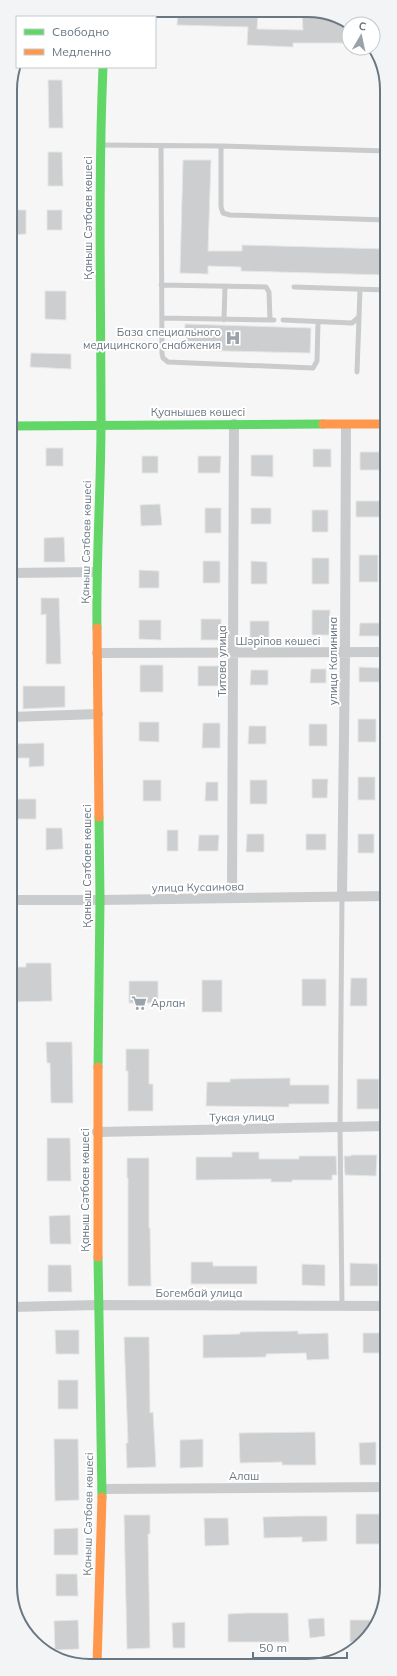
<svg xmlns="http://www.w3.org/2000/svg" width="397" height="1676" font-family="Mulish,sans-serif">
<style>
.building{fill:#cdcecf;stroke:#e6e6e6}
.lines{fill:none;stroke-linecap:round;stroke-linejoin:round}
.lane{stroke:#c9cbcc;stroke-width:5}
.street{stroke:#c9cbcc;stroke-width:10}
.fast{stroke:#63d668;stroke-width:9}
.slow{stroke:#ff974d;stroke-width:9}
.labels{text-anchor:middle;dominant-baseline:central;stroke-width:4;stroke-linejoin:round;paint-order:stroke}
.street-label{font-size:11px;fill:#697783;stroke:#fff}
.poi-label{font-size:11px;fill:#697783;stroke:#fff;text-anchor:end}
.rim{fill:none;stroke:#697783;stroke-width:2}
</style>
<rect width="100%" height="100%" fill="#f6f6f6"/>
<path class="building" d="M178,11H258L257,29L303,30L302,11L323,12L349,26V43H293V47L247,45L248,27L177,25Z
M48,80H62L63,128H49Z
M48,152H62L63,186H48Z
M183,160H211L208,251H242V245L386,249V275L241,271V267L208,266V274L180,273Z
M10,210H26V234L10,235Z
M47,210H62V230H47Z
M45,291H66V320L45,319Z
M185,324L311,328L310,353L184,350Z
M31,353L71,354V369L30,367Z
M46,448H63V466H46Z
M313,449H331V467H313Z
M360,452H380V470H360Z
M251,455H273V477L251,476Z
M142,456H158V473H142Z
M198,456H221L220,473H198Z
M356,501H381V517H356Z
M160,504L162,525L141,526L140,505Z
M205,508H221V533H205Z
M251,508H271V524H251Z
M312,510H328V532H312Z
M64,537L65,562H44V538Z
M359,555H378V582H359Z
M312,558H329V584H312Z
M203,561H220V583H203Z
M251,561L267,562V584H251Z
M139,570L159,571V588H139Z
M41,598H59L61,664H46V614L41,615Z
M312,610H330L329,635H312Z
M201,619H221V640H201Z
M139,620H161V640L139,639Z
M250,621H269V638H250Z
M360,623H383V636H359Z
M140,665H163V692H140Z
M198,666H220V686H198Z
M359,667L381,668V682H359Z
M311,669H326V683H310Z
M251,670H268V685H250Z
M23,686H65V707L23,709Z
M358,719H376V742H358Z
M139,722H159V742L139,741Z
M203,723H220V748H202Z
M309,724H327V746H309Z
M249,726H266V744H248Z
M44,743V766L29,767V758H10V744Z
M358,777H375V800H358Z
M312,779H328L327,798H312Z
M143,780H161V801H143Z
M250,780H267V804H250Z
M206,782H218V801H205Z
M16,799H36V819H16Z
M46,828H62L63,849L46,850Z
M167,830H178V851H167Z
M247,834H264V852H246Z
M306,834H326V850H306Z
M358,834H374V853H358Z
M199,835H219L218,851H198Z
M26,963H51L52,1001L10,1002V967H26Z
M351,978H367V1006H350Z
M302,979H326V1006H302Z
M202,980H222V1012H202Z
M129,981H158V1003H129Z
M46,1042H72L73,1103H51L50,1063H47Z
M126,1049H149V1084H153V1111H128V1071H126Z
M290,1078V1085H329V1104H289V1107L206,1106L207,1082H230V1079Z
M357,1079H379V1109H357Z
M47,1138H70L71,1181H47Z
M232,1152H259V1159H299V1156H336L337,1175H332V1180H292V1182H271V1179L196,1180V1157H232Z
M351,1155H377L376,1176L345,1175L344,1156H351Z
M127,1158H149V1228H150L151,1286H128V1178H127Z
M70,1215L71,1244H50L49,1216Z
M191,1262H213V1266H257V1284H191Z
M350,1263L378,1264V1286H350Z
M302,1264L325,1265V1286L302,1285Z
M48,1265H71L72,1292H48Z
M55,1330H79V1354H56Z
M298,1331V1334L328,1333L329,1359L307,1360L306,1353L266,1354V1357L203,1358V1335L240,1334V1332Z
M363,1333H381V1353H363Z
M124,1337H149L150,1413L153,1412L156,1467L127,1468L126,1443H128Z
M58,1380H78V1409H58Z
M315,1432L316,1465H282V1462L240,1463L239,1433Z
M54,1439H78L79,1500L55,1501Z
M203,1439V1467L180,1468V1440Z
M376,1442V1465H360L359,1443Z
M356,1514H381V1544H356Z
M124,1515H150V1534H148L150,1648L127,1649Z
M301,1516H327V1541L302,1542V1537L264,1538L263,1517Z
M204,1518H228L229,1545L205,1546Z
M78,1528V1555H54V1529Z
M56,1574H77L78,1596H56Z
M247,1613H288L289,1642H228V1614Z
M324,1618L325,1636L310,1638L308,1619Z
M78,1620L79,1649L55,1650L54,1621Z
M350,1620H370L371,1631L367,1639L362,1642H350Z
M185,1622V1648H173L172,1623Z"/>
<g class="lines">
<path class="lane" d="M101,145L221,146L386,151
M161,146L162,354L163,358L168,362L313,368L317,361L318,322
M221,146V207L223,213L230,215L386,220
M161,285L266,287L269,292L270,320
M294,287L386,290
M162,318L274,320
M224,320L225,286
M283,320L352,323L359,317L360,289
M357,372L359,318
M342,1306L340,1127L342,897"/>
<path class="street" d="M10,573L96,572
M97,653L386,652
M10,717L98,714
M342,897L345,652L346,425
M232,898L234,424
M10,900H100L387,896
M97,1132L387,1126
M11,1307L98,1305L387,1306
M102,1489L387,1487"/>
<path class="fast" d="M104,17L105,10
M10,426L323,424
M97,628C96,559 101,490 101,422C101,303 98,185 103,67
M98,1067L100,900L99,817
M98,1257L102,1497"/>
<path class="slow" d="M323,424H386
M97,628L99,817
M98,1257V1067
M97,1665L102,1497"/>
</g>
<defs>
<g id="hospital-bare" transform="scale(1.2)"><path d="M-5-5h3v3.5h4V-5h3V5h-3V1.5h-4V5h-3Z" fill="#9aa3ab" stroke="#fff" stroke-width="2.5" paint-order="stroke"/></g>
<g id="supermarket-bare" transform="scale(1.2)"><path d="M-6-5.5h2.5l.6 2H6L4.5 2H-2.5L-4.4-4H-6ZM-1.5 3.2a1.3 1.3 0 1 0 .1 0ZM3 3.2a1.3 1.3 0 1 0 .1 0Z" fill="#9aa3ab" stroke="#fff" stroke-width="2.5" paint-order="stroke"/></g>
</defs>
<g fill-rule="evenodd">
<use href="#hospital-bare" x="233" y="338"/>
<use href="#supermarket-bare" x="139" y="1003"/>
</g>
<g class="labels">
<g class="street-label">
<text transform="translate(88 218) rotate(-90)">Қаныш Сәтбаев көшесі</text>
<text x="198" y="412">Қуанышев көшесі</text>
<text transform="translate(86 542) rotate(-89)">Қаныш Сәтбаев көшесі</text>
<text x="278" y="641">Шәріпов көшесі</text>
<text transform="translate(222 661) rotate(-90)">Титова улица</text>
<text transform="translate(333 661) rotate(-90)">улица Калинина</text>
<text transform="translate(87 866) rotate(-90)">Қаныш Сәтбаев көшесі</text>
<text transform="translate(198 887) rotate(-1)">улица Кусаинова</text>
<text transform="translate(242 1117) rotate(-1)">Тукая улица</text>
<text transform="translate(85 1190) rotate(-90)">Қаныш Сәтбаев көшесі</text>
<text x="199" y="1293">Богембай улица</text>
<text x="244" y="1476">Алаш</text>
<text transform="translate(88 1514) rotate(-89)">Қаныш Сәтбаев көшесі</text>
</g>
<g class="poi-label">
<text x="221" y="332">База специального<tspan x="221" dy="13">медицинского снабжения</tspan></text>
<text x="151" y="1003" text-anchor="start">Арлан</text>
</g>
</g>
<path d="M0 0H397V1676H0ZM90 17H307A73 73 0 0 1 380 90V1586A73 73 0 0 1 307 1659H90A73 73 0 0 1 17 1586V90A73 73 0 0 1 90 17Z" fill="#f3f4f5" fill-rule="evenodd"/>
<path class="rim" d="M90 17H307A73 73 0 0 1 380 90V1586A73 73 0 0 1 307 1659H90A73 73 0 0 1 17 1586V90A73 73 0 0 1 90 17Z"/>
<rect x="16" y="16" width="140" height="52" fill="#ffffff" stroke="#c3c9cd"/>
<rect x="24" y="29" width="20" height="6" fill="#63d668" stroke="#c3c9cd"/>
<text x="52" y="36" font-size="12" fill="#697783">Свободно</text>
<rect x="24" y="49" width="20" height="6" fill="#ff974d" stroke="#c3c9cd"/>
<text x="52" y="56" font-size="12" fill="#697783">Медленно</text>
<g transform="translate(361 36) rotate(9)"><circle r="19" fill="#ffffff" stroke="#c3c9cd"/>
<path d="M0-3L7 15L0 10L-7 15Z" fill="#9aa3ab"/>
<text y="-6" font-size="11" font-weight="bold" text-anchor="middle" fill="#697783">С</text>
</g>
<path d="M253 1652v6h94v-6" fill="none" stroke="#697783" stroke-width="2"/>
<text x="259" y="1652" font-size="12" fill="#697783" stroke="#ffffff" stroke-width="3" paint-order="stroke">50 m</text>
</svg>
